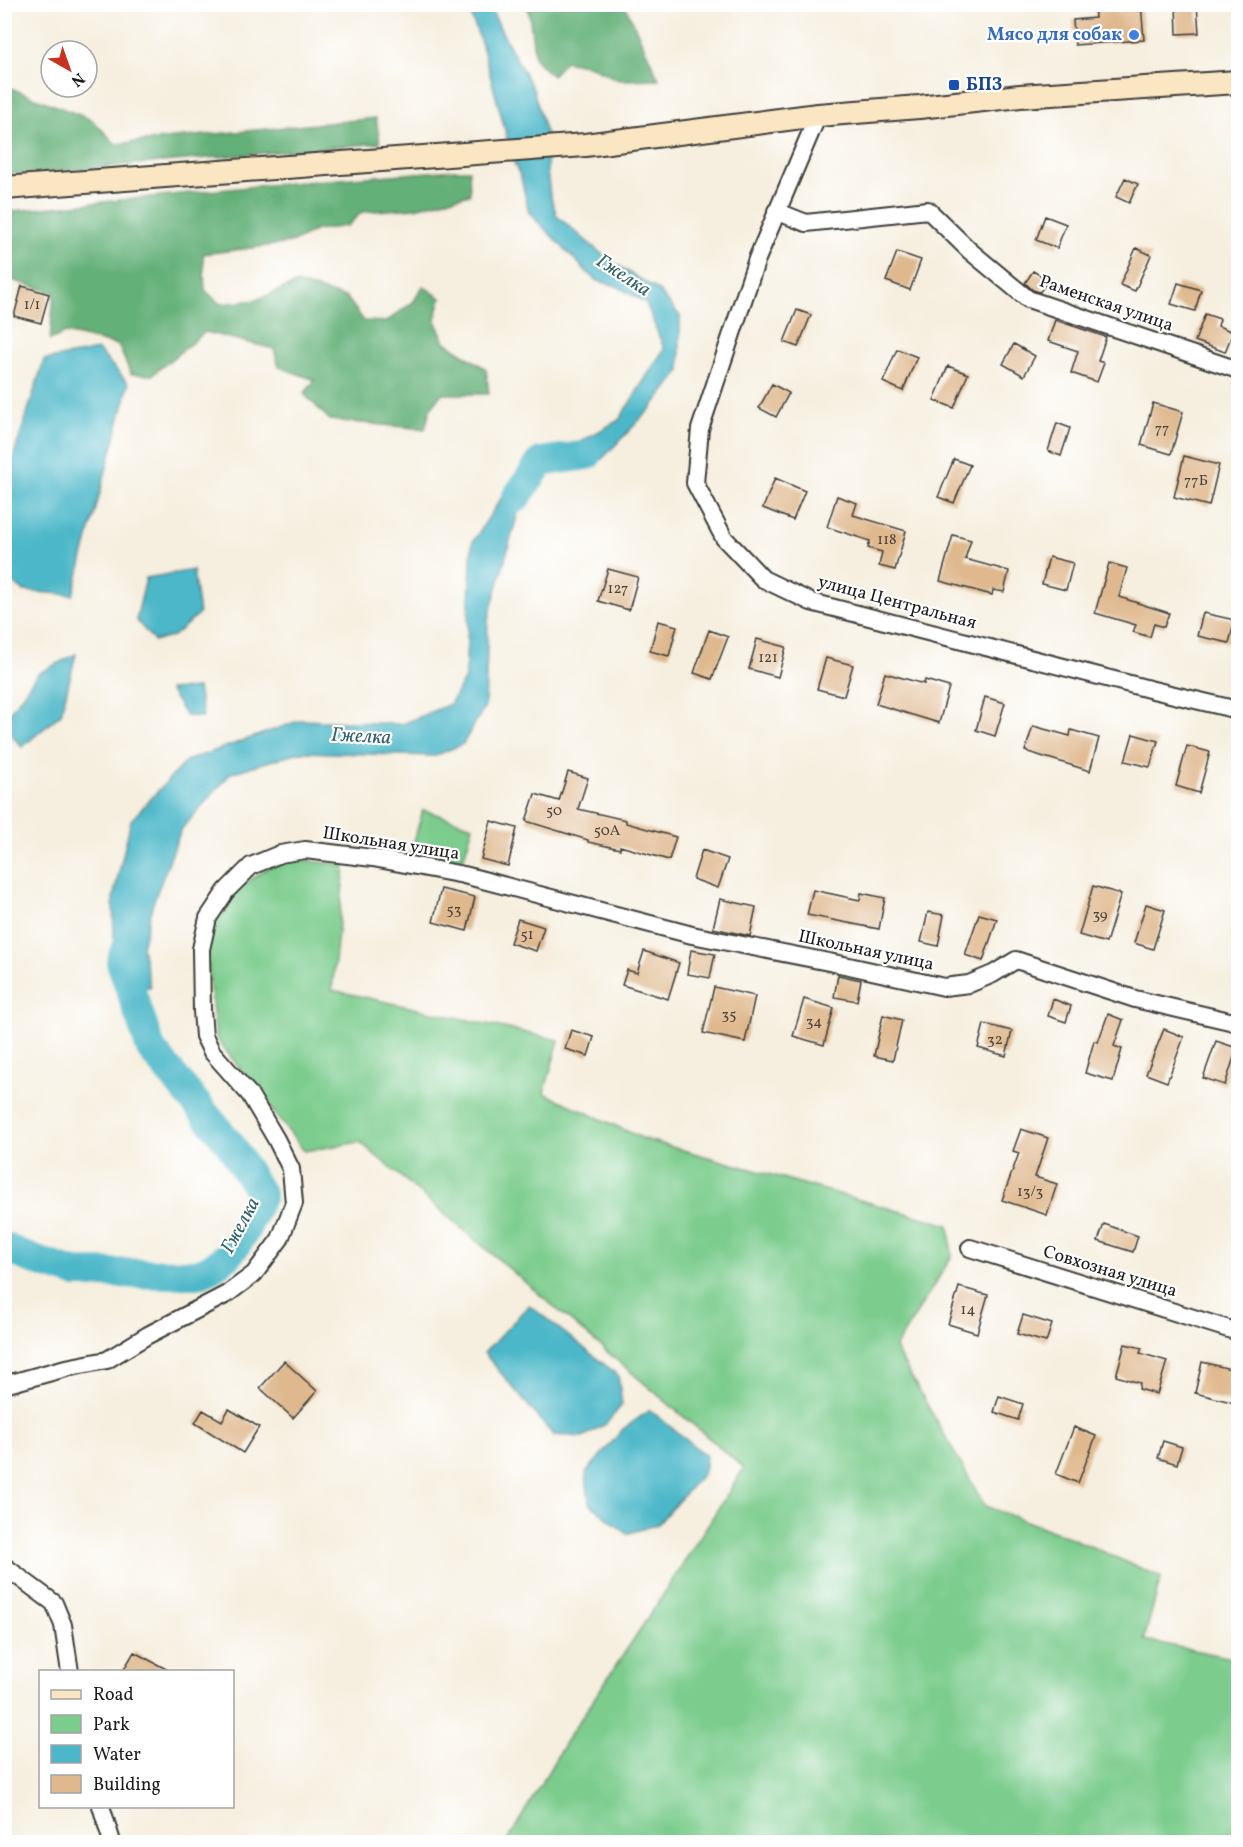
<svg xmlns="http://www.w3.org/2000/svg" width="1243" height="1847" font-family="Vollkorn,serif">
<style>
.green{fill:#7bcc8d;stroke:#4c7454;stroke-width:1.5}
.forest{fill:#64b078;stroke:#40664a;stroke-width:1.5}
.water{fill:#4cb7c8;stroke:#346a72;stroke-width:1.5}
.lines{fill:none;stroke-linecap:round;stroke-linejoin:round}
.river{stroke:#4cb7c8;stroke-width:30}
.building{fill:#dfb88d}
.street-casing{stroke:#3d3c39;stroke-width:20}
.secondary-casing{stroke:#3d3c39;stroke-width:26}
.street{stroke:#fff;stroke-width:16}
.secondary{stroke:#fbe6c4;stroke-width:22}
.shop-dot{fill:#3f7fe0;stroke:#fff;stroke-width:2}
.transit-dot{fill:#1a4fb4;stroke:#fff;stroke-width:2}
.labels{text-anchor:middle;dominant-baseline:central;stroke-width:4.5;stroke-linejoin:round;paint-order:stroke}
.number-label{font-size:15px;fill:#4d4338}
.shop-label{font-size:18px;font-weight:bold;fill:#366cbe;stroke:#fff;text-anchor:end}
.transit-label{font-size:18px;font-weight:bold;fill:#164399;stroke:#fff;text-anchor:start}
.street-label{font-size:18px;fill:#1c1c1c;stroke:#fff}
.water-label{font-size:20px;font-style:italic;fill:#326269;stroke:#fff}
</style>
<rect width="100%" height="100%" fill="#fff"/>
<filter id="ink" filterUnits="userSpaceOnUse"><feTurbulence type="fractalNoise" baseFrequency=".0167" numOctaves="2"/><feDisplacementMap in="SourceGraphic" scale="12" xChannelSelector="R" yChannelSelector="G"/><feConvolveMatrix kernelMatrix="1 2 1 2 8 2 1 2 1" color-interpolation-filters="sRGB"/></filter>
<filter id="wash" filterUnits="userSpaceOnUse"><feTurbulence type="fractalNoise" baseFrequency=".008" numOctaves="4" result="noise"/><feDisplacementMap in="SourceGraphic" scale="24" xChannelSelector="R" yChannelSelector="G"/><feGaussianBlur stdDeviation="1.35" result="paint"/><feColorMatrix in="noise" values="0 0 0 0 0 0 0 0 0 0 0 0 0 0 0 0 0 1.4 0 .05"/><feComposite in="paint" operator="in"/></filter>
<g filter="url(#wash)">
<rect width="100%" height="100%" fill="#f6efdf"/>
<path class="green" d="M423,810L473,826L458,878L407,865Z
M284,858L345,865L332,990L559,1040L544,1093L644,1139L949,1225L952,1256L895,1348L985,1506L1069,1537L1161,1577L1144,1640L1238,1659V1842H507L566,1741L661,1598L744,1468L360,1142L304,1151L216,1038L206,951L220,899Z"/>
<path class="forest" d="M530,5H625L659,79L619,80L590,66L565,61L552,76L535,59L528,6Z
M5,86L92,120L116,144L376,118L380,143L26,174L5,173Z
M454,170H469L470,194L415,208L362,212L347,226L316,230L291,243L203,254L205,290L220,304L256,300L297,283L347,298L364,321L386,322L414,301L423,286L441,298L435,320L445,342L486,369L489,394H441L430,410L425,429L330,420L304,394L315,380L279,367L274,349L205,332L152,375L131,374L118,345L65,333L50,340L54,293L5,278V212L278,184Z"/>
<path class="water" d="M467,5H489L502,32L533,89L548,140L547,171L550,195L557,216L609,260L658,290L680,316V371L652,407L600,461H554L518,513L488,620L485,706L463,744L435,756L300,752L231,773L181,830L153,903L142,947L150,987L115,988L113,898L131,820L186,761L301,720L402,724L450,704L465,678L472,543L513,480L619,420L664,349L646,303L617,286L595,280L529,213L521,178L513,160L482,45Z
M98,350L129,384L73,595L24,591L5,578V483L44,360Z
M193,570L199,614L173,636L154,641L136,620L146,578Z
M76,654L61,714L22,747L5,728V719L37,674Z
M198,688L203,717L186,716L169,690Z
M529,1305L618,1375L622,1405L606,1424L583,1437L553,1435L484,1353Z
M650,1410L706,1456L704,1472L658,1524L627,1534L589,1503L586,1473L623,1429Z"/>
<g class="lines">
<path class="river" d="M516,498L541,462L587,455
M4,1247L34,1260L75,1273L197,1274C236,1260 245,1231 261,1195L230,1144L151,1049L121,962L125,950"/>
</g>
<g id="blocks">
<path class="building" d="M1094,4H1141L1144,40L1075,45L1073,20L1095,18Z
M1176,4H1197L1199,33L1177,34Z
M1125,178L1138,184L1129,203L1116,197Z
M1045,216L1066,224L1057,248L1036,240Z
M1136,248L1151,255L1135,291L1120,285Z
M897,252L921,260L910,290L886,281Z
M1033,271L1048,280L1040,292L1033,290L1025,283Z
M1178,283L1201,290L1195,311L1171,304Z
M22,286L49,294L41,323L14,316Z
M797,310L811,315L798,347L784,342Z
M1205,314L1220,319L1218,326L1233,332L1225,352L1195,341Z
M1055,320L1106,337L1098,361L1104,363L1097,382L1071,373L1078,351L1048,341Z
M1014,344L1035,356L1024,376L1003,364Z
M897,349L917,357L903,391L883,382Z
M948,366L968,374L954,408L934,400Z
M772,384L789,393L776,417L759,408Z
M1153,403L1183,412L1171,454L1141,445Z
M1057,423L1070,428L1061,456L1048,451Z
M1184,456L1219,465L1209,506L1174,497Z
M954,459L970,465L954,503L938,497Z
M775,478L805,491L793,520L763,508Z
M837,496L857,503L853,515L906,531L895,570L879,566L882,552L868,548L870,541L827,527Z
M953,535L971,540L965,559L1009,571L1004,592L993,590L992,595L940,581Z
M1049,557L1073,563L1066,590L1042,584Z
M1109,563L1127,568L1119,597L1169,613L1164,627L1154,624L1150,637L1133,632L1136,625L1095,613Z
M608,569L638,577L629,610L598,601Z
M1203,613L1235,620L1229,643L1197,636Z
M658,621L677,626L669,656L650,651Z
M709,630L728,637L712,679L694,673Z
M757,639L786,647L778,677L749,669Z
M826,658L853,665L844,696L817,689Z
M885,673L924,684L925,680L949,687L939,723L876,704Z
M985,697L1005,703L995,736L976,730Z
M1033,726L1070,736L1071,730L1099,738L1090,771L1025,751Z
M1133,734L1158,741L1150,767L1125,761Z
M1187,746L1210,752L1199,793L1176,786Z
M568,772L588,778L578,809L626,820V823L676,837L669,860L620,846V849L588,842V840L526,821L535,794L559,801Z
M491,821L517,828L508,866L481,859Z
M702,850L728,859L718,888L693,879Z
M1093,886L1121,894L1106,943L1079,935Z
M441,889L475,897L467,931L433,922Z
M813,890L860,900L861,893L885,898L879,929L807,915Z
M720,899L756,907L750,936L713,928Z
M1146,904L1165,910L1153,949L1134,943Z
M928,912L944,915L938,946L921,942Z
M979,914L997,919L983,961L965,955Z
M518,919L544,927L536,951L510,943Z
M691,950L715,954L710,978L687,974Z
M644,951L679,963L668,999L622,985L627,970L637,973Z
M838,975L861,980L857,1001L834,997Z
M714,987L755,996L745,1042L703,1033Z
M804,999L834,1008L824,1045L793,1036Z
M1053,999L1071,1006L1066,1022L1048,1016Z
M1108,1014L1123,1020L1114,1046L1122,1049L1113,1081L1085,1073L1094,1041L1098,1042Z
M883,1015L902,1020L893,1060L874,1056Z
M984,1024L1012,1031L1006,1056L978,1048Z
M1164,1029L1184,1037L1167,1082L1146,1074Z
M571,1030L594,1037L588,1056L565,1049Z
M1216,1041L1237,1048L1225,1085L1203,1078Z
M1021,1129L1048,1138L1035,1177L1057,1184L1047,1215L1002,1200L1019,1153L1013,1151Z
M1104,1224L1138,1236L1133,1252L1098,1241Z
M959,1287L988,1295L977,1333L948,1324Z
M1023,1315L1052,1324L1046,1342L1017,1334Z
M1125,1344L1142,1348L1140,1353L1167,1361L1157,1394L1139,1389L1140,1383L1116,1376Z
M284,1361L317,1391L293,1418L260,1388Z
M1202,1362L1239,1371V1404L1195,1393Z
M999,1396L1023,1404L1018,1420L994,1412Z
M229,1409L259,1427L243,1453L195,1423L203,1410L222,1421Z
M1074,1427L1096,1436L1078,1483L1056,1474Z
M1163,1441L1182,1447L1177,1464L1158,1458Z
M134,1652L170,1671H123Z"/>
</g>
</g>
<g filter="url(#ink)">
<use href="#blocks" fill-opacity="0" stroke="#3d3c39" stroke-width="1.5"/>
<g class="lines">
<g class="street-casing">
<path id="street" d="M818,115L757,259L700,429L695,483L724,538L763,579L811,602L1153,690L1238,710
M776,211L806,223L928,210L970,251L1028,299L1238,370
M970,1248L1238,1332
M4,1385L66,1368L107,1360L148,1335L227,1294L254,1274L280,1239L294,1203L291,1169L276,1139L250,1095L212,1052L204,1036L202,1011L201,949L208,918L226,891L251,866L280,854L305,850L373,858L464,875L692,935L849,966L944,987L969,984L993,974L1016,960L1135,999L1238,1023
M4,1566L54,1603L63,1625L70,1672
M101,1806L112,1842"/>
</g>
<g class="secondary-casing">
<path id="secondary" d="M4,188L585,145L818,115L919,107L1020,96L1238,82"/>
</g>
<use href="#street" class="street"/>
<use href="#secondary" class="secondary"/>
</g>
</g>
<circle class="shop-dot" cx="1134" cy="35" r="6"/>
<rect class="transit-dot" x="948" y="79" width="12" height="12" rx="3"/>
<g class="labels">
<g class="number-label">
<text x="32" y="305">1/1</text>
<text x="1162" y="429">77</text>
<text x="1196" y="481">77Б</text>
<text x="887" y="540">118</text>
<text x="618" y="589">127</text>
<text x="768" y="658">121</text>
<text x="554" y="811">50</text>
<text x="607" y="831">50А</text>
<text x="454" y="910">53</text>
<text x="1100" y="915">39</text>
<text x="527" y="935">51</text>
<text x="729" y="1015">35</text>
<text x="814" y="1022">34</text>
<text x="995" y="1040">32</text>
<text x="1030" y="1192">13/3</text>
<text x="968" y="1310">14</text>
</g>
<g class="shop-label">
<text x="1122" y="35">Мясо для собак</text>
</g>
<g class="transit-label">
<text x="966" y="85">БПЗ</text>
</g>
<g class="street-label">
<text transform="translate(1106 304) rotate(19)">Раменская улица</text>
<text transform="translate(897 603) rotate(15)">улица Центральная</text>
<text transform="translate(391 844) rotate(9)">Школьная улица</text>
<text transform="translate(866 951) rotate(12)">Школьная улица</text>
<text transform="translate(1110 1272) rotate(17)">Совхозная улица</text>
</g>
<g class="water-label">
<text transform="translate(623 276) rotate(33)">Гжелка</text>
<text transform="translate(361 737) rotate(3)">Гжелка</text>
<text transform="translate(241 1226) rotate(-62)">Гжелка</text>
</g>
</g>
<rect width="1243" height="1847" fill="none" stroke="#fff" stroke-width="24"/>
<rect x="39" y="1670" width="195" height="138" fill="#ffffff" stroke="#a4a4a4" stroke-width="1.5"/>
<rect x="51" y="1690" width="30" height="9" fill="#fbe6c4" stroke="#a4a4a4" stroke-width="1.5"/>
<text x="93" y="1700" font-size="18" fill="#1c1c1c">Road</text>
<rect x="51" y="1715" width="30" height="18" fill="#7bcc8d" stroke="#a4a4a4" stroke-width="1.5"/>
<text x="93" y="1730" font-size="18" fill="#1c1c1c">Park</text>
<rect x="51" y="1745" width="30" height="18" fill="#4cb7c8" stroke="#a4a4a4" stroke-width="1.5"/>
<text x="93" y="1760" font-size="18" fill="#1c1c1c">Water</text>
<rect x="51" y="1775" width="30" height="18" fill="#dfb88d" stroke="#a4a4a4" stroke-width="1.5"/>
<text x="93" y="1790" font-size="18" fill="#1c1c1c">Building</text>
<g transform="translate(69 69) rotate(140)"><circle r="28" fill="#ffffff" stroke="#a4a4a4" stroke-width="1.5"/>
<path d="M0-4.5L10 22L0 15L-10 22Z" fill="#c8321e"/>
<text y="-9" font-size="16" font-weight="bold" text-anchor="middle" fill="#1c1c1c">N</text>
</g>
</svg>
